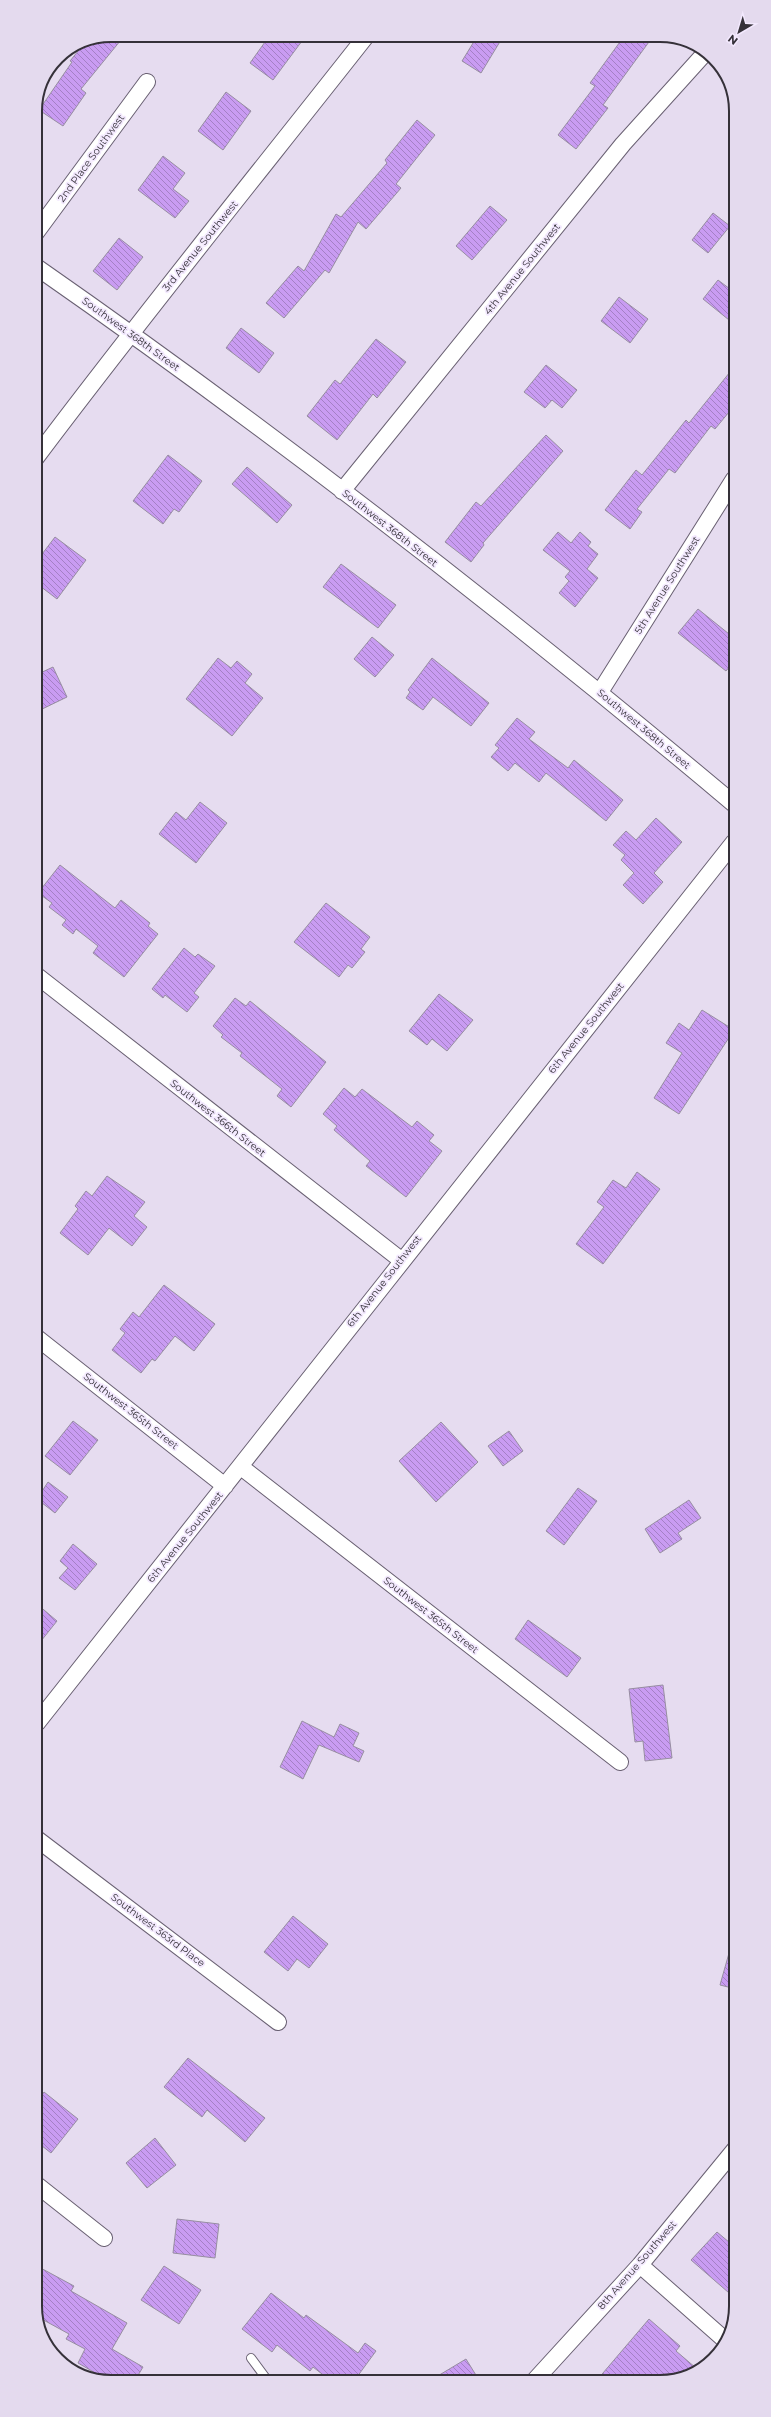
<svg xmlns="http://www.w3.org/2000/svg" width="771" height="2417" font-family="Montserrat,sans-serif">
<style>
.building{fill:url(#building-back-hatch);stroke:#978ea1}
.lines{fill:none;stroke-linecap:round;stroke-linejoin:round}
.service-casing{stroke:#696072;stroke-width:10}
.minor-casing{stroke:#696072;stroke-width:18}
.service{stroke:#fff;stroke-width:8}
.minor{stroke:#fff;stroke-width:16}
.labels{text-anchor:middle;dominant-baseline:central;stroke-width:3.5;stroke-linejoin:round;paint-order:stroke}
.street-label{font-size:10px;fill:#353139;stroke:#f3e9fe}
.rim{fill:none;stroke:#353139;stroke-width:2}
</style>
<defs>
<pattern id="building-back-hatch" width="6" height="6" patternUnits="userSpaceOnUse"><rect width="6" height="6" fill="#c99cf2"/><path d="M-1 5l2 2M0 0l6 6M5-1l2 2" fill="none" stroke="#a480c5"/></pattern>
</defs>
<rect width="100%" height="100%" fill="#e6dcf0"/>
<path class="building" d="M111,35H125L81,89L86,93L63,126L39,110L72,62L70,61L87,40Z
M270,35H294L302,41L273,80L250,63Z
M478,35H504L481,73L462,61Z
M625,35H654L603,105L608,108L576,149L558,135L595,86L590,83Z
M226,92L251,111L223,150L198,131Z
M417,120L435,135L396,184L401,188L366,229L358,222L329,273L325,270L284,318L266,303L298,266L304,271L336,214L341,217L387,163L385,160Z
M163,156L185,173L173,189L189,201L175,218L138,190Z
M490,206L507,220L472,260L456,246Z
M713,213L730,226L708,253L692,240Z
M119,238L143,257L117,290L93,271Z
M718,280L734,292V324L703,299Z
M619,297L648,319L630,343L601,321Z
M241,328L274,353L259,373L226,348Z
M376,339L406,362L377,398L373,394L337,440L307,416L335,380L340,384Z
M546,365L577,390L562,408L552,400L545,408L524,392Z
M734,367V406L715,429L711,426L675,473L669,469L637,509L642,512L630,529L605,510L636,470L642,475L686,420L689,423Z
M546,435L563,451L483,543L484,545L471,562L445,542L476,502L481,506Z
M168,455L202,481L179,512L174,509L163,524L133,501Z
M247,467L292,505L277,523L232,484Z
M558,532L571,543L580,532L591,542L588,546L598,554L587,569L598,578L575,607L559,593L569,581L565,577L570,571L543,550Z
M55,537L86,560L57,599L36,583V562Z
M341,564L396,605L378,628L323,587Z
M698,609L734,638V661L726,671L678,633Z
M372,637L394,655L375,677L354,659Z
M218,658L231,668L237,661L252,674L245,683L263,698L232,736L186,699Z
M432,658L489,703L471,726L433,697L423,710L406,698L410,692L408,690Z
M53,667L67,697L36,712V675Z
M517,718L535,732L529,739L568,768L574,760L623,800L606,821L546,773L539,782L515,763L508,771L491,757L499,748L495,745Z
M200,802L227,823L196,863L159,834L176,812L186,820Z
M656,818L682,842L654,873L663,882L643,904L623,885L634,873L621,860L625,855L613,845L626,831L636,840Z
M60,865L115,908L121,900L150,923L148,926L158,934L124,977L93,953L98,946L76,929L73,934L62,925L66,920L49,907L52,903L38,893Z
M326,903L370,937L361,949L365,952L352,968L348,965L339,977L294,942Z
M184,948L195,957L198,954L215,966L194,993L199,997L187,1012L165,995L163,998L152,989Z
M439,994L473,1020L447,1051L432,1039L427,1045L409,1031Z
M235,998L246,1006L250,1001L326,1062L291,1107L277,1096L282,1089L240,1056L242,1053L221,1037L223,1035L213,1026Z
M702,1010L734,1030L679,1114L654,1098L682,1053L666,1043L679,1023L689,1030Z
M344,1088L355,1097L362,1089L412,1127L417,1121L434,1135L429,1141L442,1151L406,1197L366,1166L370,1161L334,1130L337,1126L323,1114Z
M637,1172L660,1189L603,1264L576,1244L604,1207L597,1202L613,1180L626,1188Z
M107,1176L145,1202L134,1216L147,1227L132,1246L109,1228L88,1255L60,1233L78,1209L75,1206L86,1191L92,1196Z
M164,1285L215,1324L194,1351L175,1336L155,1361L152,1359L141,1373L112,1350L125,1333L120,1329L133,1312L139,1317Z
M73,1421L98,1440L70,1475L45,1456Z
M441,1422L478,1462L436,1502L399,1461Z
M509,1431L523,1451L503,1466L488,1446Z
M48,1482L68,1497L55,1513L37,1499Z
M578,1488L597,1501L564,1545L546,1531Z
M689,1500L701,1518L678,1533L682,1539L660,1553L645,1529Z
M73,1544L97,1564L75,1590L59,1578L68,1568L60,1561Z
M37,1604L57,1621L37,1646Z
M528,1620L581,1658L567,1677L515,1639Z
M663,1685L672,1758L645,1761L643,1741L635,1742L629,1689Z
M302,1721L334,1737L340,1724L359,1733L353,1746L364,1751L359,1762L319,1745L303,1779L280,1767Z
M293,1916L328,1944L309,1968L297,1959L288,1971L264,1952Z
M731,1946H736V1989L720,1985Z
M188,2058L265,2118L245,2142L207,2110L202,2117L164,2087Z
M44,2092L78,2119L51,2153L37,2142V2102Z
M155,2138L176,2165L147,2188L126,2163Z
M177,2219L219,2224L215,2258L173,2253Z
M717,2232L736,2248V2299L691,2260Z
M37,2266L74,2286L71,2291L127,2323L112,2349L143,2367L134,2382H111L78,2363L85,2349L66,2339L69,2334L38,2317Z
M164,2266L201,2290L179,2324L141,2300Z
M271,2293L304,2318L306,2315L358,2353L365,2343L376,2351L354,2381H331L313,2367L310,2371L277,2345L272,2352L242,2329Z
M649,2319L680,2346L676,2351L696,2368L680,2379L597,2380Z
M466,2359L479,2380H431Z"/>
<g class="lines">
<g class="service-casing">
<path id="service" d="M251,2358L268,2381"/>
</g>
<g class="minor-casing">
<path id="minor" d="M35,234L147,82
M35,266C276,434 509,615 734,804
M35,459C143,315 256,176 367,35
M342,491L623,144L706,52
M600,692L734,479
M36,975L401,1260
M36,1337L225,1486
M241,1467L620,1762
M37,1723C270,1430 501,1135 734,842
M37,1839L278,2022
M37,2185L104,2238
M640,2265L725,2340
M535,2380L640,2265L736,2148"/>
</g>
<use href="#service" class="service"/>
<use href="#minor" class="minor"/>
</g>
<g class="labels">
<g class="street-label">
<text transform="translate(91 158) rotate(-54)">2nd Place Southwest</text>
<text transform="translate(200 246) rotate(-51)">3rd Avenue Southwest</text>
<text transform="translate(522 269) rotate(-51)">4th Avenue Southwest</text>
<text transform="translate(131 334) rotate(36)">Southwest 368th Street</text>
<text transform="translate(390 528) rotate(38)">Southwest 368th Street</text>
<text transform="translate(667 585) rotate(-58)">5th Avenue Southwest</text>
<text transform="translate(644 729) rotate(40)">Southwest 368th Street</text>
<text transform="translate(586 1028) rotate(-51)">6th Avenue Southwest</text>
<text transform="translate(218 1118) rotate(38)">Southwest 366th Street</text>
<text transform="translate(384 1281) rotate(-52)">6th Avenue Southwest</text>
<text transform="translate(131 1411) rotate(38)">Southwest 365th Street</text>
<text transform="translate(185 1537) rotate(-51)">6th Avenue Southwest</text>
<text transform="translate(431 1615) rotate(38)">Southwest 365th Street</text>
<text transform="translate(158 1930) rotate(37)">Southwest 363rd Place</text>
<text transform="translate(637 2265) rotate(-49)">8th Avenue Southwest</text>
</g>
</g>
<path d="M0 0H771V2417H0ZM111 42H660A69 69 0 0 1 729 111V2306A69 69 0 0 1 660 2375H111A69 69 0 0 1 42 2306V111A69 69 0 0 1 111 42Z" fill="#e4daee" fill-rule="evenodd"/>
<path class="rim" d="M111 42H660A69 69 0 0 1 729 111V2306A69 69 0 0 1 660 2375H111A69 69 0 0 1 42 2306V111A69 69 0 0 1 111 42Z"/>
<g transform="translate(739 32) rotate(218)" stroke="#f3e9fe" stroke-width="3" paint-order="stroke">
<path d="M0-3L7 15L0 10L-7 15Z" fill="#353139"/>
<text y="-6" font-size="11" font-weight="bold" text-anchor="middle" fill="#353139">N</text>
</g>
</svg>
